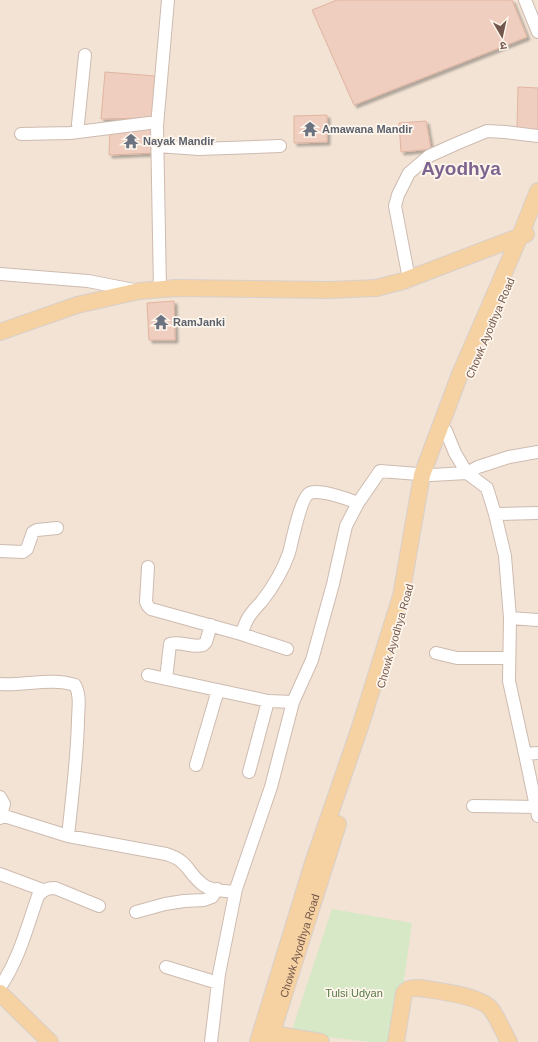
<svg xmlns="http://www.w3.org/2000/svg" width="538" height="1042" font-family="Helvetica,'Noto Sans Devanagari',sans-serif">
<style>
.residential{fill:#f2e3d4}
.green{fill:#d6e8c5}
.building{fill:#efcebf;stroke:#e1b4a0;filter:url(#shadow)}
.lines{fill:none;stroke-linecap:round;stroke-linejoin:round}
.minor-casing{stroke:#cebbb0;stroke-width:14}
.major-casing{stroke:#d8d0cd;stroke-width:18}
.minor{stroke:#fff;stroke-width:12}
.major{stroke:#f6d1a1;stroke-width:16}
.labels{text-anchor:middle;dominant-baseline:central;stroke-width:3.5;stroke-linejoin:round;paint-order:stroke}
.worship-label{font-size:11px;font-weight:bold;fill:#5b616d;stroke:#fef6ec;text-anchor:start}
.street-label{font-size:11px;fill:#73574c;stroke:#fef6ec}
.park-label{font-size:11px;fill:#577844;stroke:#fef6ec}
.town-label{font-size:19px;font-weight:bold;fill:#7d648f;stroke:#fef6ec}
</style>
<defs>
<filter id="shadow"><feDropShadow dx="3" dy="3" stdDeviation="1" flood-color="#0004"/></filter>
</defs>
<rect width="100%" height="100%" fill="#fbf1e6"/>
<path class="residential" d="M0,0H538V1042H0Z"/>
<path class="green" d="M332,909L412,923L395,1042H372L291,1033Z"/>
<path class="building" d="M337,0H512L527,37L354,105L312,10Z
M105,72L155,76L152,118L101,119Z
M518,87L538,88V133L517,129Z
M327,115V142L294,143V116Z
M426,121L431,149L401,152L399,123Z
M153,128V153L109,155L110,129Z
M174,301L175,340H149L147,303Z"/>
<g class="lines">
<g class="minor-casing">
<path id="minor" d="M525,0L538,32
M79,131L78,124L85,55
M21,134L70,133L157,122
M157,146L199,149L280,146
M0,274L88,281L134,290
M409,279L395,206L398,195L409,173L429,156L458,143L487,131L505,132L538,136
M160,290L157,126L168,0
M446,431L455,453L467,473L487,488L495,514L505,556L510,618L509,681L525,754L538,753
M495,514L538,513
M0,551L23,552L27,549L33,532L37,530L57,528
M148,567L146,602L148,606L151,609L241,634L287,649
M510,618L538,620
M241,634C243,630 245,624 247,620C251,612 257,607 262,601C273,587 283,570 289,553C292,542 301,496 310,493C320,489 348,499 358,503
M436,653L457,658H509
M148,675L268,701L293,702
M166,679L170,644C181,641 192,648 203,645L206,642L211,625
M0,684C23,686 53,677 75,685C81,696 78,709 78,721C77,760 72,798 68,836
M525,754L538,816
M196,765L218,690
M249,772L268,701
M0,797L4,804L0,818
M473,806L536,807
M1,815L68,836L166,854C189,861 186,871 202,884C210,891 225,891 235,892
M0,874L43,890
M136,912L165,904L184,901L204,900L212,897L217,889
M166,967L218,983
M0,987C19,960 27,927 38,896C43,890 47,888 55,888L99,906
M211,1042L219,974L236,889L271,787L293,702L312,660L333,584L346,526L358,503L380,471L431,475L467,473L478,467L509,457L538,452"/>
</g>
<g class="major-casing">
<g id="major">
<path d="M0,332L77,305L139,291L176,288L329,290L376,288L403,281L526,234"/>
<path d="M0,993L50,1042"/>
<path d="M261,1032L321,1042"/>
<path d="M258,1042L313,863L360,727L401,596L422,475L460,374L520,236L538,191"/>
<path id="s1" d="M269,1042L338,824"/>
<path d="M396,1042L404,993C408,988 412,988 419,988C437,991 480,995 491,1009C498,1019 503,1031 509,1042"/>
</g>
</g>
<use href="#minor" class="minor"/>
<use href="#major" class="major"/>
</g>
<defs>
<g id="temple-bare" transform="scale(1.2)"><path d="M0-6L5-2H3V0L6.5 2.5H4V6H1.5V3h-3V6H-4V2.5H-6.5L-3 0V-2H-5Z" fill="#6b7280" stroke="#fef6ec" stroke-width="2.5" paint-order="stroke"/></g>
</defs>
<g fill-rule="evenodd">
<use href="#temple-bare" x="310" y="129"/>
<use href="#temple-bare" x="131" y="141"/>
<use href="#temple-bare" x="161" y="322"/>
</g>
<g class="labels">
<g class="worship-label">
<text x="322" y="129">Amawana Mandir</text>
<text x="143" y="141">Nayak Mandir</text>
<text x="173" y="322">RamJanki</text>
</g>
<g class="street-label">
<text transform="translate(490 328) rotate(-67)">Chowk Ayodhya Road</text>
<text transform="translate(395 636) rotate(-74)">Chowk Ayodhya Road</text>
<text stroke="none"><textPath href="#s1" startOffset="101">Chowk Ayodhya Road</textPath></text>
</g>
<g class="park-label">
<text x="354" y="993">Tulsi Udyan</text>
</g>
<g class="town-label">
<text x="461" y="168">Ayodhya</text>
</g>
</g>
<g transform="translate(502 36) rotate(171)" stroke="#fef6ec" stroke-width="3" paint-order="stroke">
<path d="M0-3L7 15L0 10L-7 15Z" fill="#73574c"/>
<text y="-6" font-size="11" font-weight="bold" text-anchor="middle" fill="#73574c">उ</text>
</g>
</svg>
